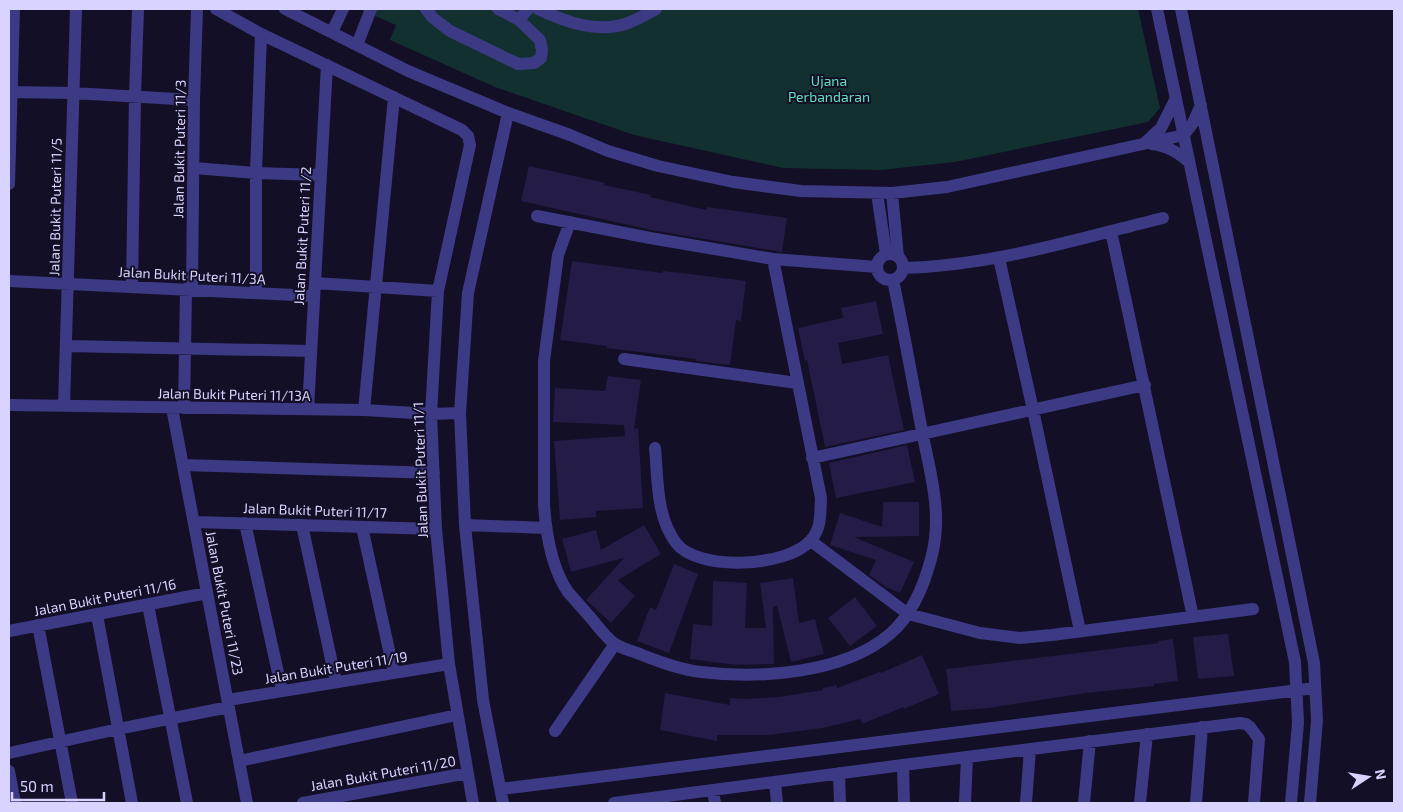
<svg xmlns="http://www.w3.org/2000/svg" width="1403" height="812" font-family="'Exo 2',sans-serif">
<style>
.green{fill:#12302f}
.building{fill:#241b47}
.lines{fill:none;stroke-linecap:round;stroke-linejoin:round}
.minor{stroke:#3d3a85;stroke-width:12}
.labels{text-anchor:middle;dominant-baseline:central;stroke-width:4;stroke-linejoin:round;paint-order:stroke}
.park-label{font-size:14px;fill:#5fe0c0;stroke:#130f26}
.street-label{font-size:14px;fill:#d9d4ff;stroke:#130f26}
</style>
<rect width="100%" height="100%" fill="#130f26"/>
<path class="green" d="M359,9H1138L1160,108L1148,122L955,162L880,170L783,168L634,135L495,87L390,40L396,25Z"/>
<path class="building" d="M529,166L605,183L604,185L651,195L650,197L680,204L707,210V207L787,218L782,252L651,230L521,201Z
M572,261L662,273L663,271L682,273L746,281L741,321L736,320L730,365L696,361V359L607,348V346L560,340Z
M876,301L883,334L838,343L842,364L888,355L904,430L825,447L807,360L805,361L798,328L843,318L841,308Z
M608,376L641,380L634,429L638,428L643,508L596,511V517L560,520L554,441L625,436L624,425L553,422L555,388L605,391Z
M907,445L915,482L836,498L829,463Z
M883,502H919V536L854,537L914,562L900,593L886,587L869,575L876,560L830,545L840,513L882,527Z
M644,525L661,554L618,580L635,596L611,623L586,600L624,558L571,572L562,539L596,530L601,550Z
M674,564L698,574L669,653L637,641L650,607L656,610Z
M793,578L799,623L815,619L824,654L791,662L777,606L773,607L774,664L736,665L690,659L693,624L712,626L713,581L747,583L745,628H766L760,583Z
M855,597L877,626L850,646L828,618Z
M1228,634L1234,676L1198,679L1193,637Z
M1173,639L1178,681L1154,684V686L1086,693L988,708L951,711L946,669L1159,643L1158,641Z
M922,655L939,694L904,709V707L862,724L860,719L822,728L769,735H717V741L660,730L665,693L730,705V698L744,699L779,697L823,690V688L837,685V688L880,672L881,673Z"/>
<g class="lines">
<path class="minor" d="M216,9L261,34L462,130L468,136L470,145L438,291L431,414L436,529L449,664L473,803
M285,9L408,71L508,113L570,135L608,151L658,166L733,182L801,191L892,193L947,187L1184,135L1193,123L1201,105
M426,9L433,18L450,31L518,64L534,63L541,58L542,50L540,40L519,20L498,9
M538,9C566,22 597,34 628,23C637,20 647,14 656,9
M1157,9L1295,662L1298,723L1291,803
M1181,9L1314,663L1317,720L1310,803
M519,20L528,9
M332,32L343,9
M357,45L371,9
M9,92L73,93L194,100
M1145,143L1161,128L1176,98
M1152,144C1168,146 1177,152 1189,162
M194,168L256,173L321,175
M9,184L14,9
M877,193L886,254
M892,193L898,257
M537,216L650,238L773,259L877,267
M570,222L558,255L544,361V505C546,533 552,569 568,592C575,600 583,609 590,617C597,625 606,638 615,644C622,649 633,651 642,655C660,662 681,670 701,672C759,679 843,674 890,634C912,615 925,583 932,555C943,511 929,469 921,426C912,377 903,328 893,280
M1111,231L1193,617
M877 267a13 13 0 1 1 26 0a13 13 0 1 1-26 0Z
M999,258L1033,410L1080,631
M903,268C992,266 1077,239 1163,218
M9,281L314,296
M315,283L438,291
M132,286L135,96L138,9
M192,289L194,100L197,9
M256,293V173L261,34
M66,346L311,351
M624,359L797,383
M9,405L364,410L431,414L460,413
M64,406L76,9
M172,408L247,803
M184,408L186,289
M308,409L327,65
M364,410L394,97
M655,448C658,480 656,516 676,543C698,572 787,567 810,541C822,529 820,513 821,498L773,259
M812,458L1145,385
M183,465L434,473
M194,522L436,529
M245,523L282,691
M302,525L336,682
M465,525L546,528
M362,527L394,673
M811,541L908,614L980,633L1020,638L1052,635L1253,609
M148,605L187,803
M97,615L132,803
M38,625L72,803
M9,631L207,593
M228,700L449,664
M555,731L615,644
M9,753L118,729L229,707
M239,761L457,715
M903,765L904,803
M9,771L15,803
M839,773L840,803
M775,782L777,803
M501,789L1315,688
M713,791L715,803
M303,803L468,773
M503,803L483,700L465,525L460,413L468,293L508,113
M614,803L903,765L1240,723L1246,724L1250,727L1259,739L1254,803
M965,803L967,757
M1026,803L1030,749
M1084,803L1090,741
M1140,803L1147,734
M1196,803L1202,727"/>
</g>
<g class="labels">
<g class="park-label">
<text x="829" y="80">Ujana<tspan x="829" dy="16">Perbandaran</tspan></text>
</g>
<g class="street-label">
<text transform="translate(179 149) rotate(-89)">Jalan Bukit Puteri 11/3</text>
<text transform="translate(55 207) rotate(-89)">Jalan Bukit Puteri 11/5</text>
<text transform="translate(302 236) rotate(-87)">Jalan Bukit Puteri 11/2</text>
<text transform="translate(192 275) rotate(3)">Jalan Bukit Puteri 11/3A</text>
<text transform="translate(234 394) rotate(1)">Jalan Bukit Puteri 11/13A</text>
<text transform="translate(420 470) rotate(-92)">Jalan Bukit Puteri 11/1</text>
<text transform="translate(315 510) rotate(2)">Jalan Bukit Puteri 11/17</text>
<text transform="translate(105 597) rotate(-11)">Jalan Bukit Puteri 11/16</text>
<text transform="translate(225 603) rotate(79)">Jalan Bukit Puteri 11/23</text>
<text transform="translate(336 667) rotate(-9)">Jalan Bukit Puteri 11/19</text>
<text transform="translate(383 773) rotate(-10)">Jalan Bukit Puteri 11/20</text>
</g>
</g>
<rect width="1403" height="812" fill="none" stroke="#d9d4ff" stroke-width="20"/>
<g transform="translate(1368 777) rotate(78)" stroke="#130f26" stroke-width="4" paint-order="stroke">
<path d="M0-4L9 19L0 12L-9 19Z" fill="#d9d4ff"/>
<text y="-8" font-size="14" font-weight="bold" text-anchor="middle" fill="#d9d4ff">N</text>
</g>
<path d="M12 792v8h92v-8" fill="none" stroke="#d9d4ff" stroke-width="2.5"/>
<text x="20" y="792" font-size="15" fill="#d9d4ff" stroke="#130f26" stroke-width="4" paint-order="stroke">50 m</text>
</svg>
